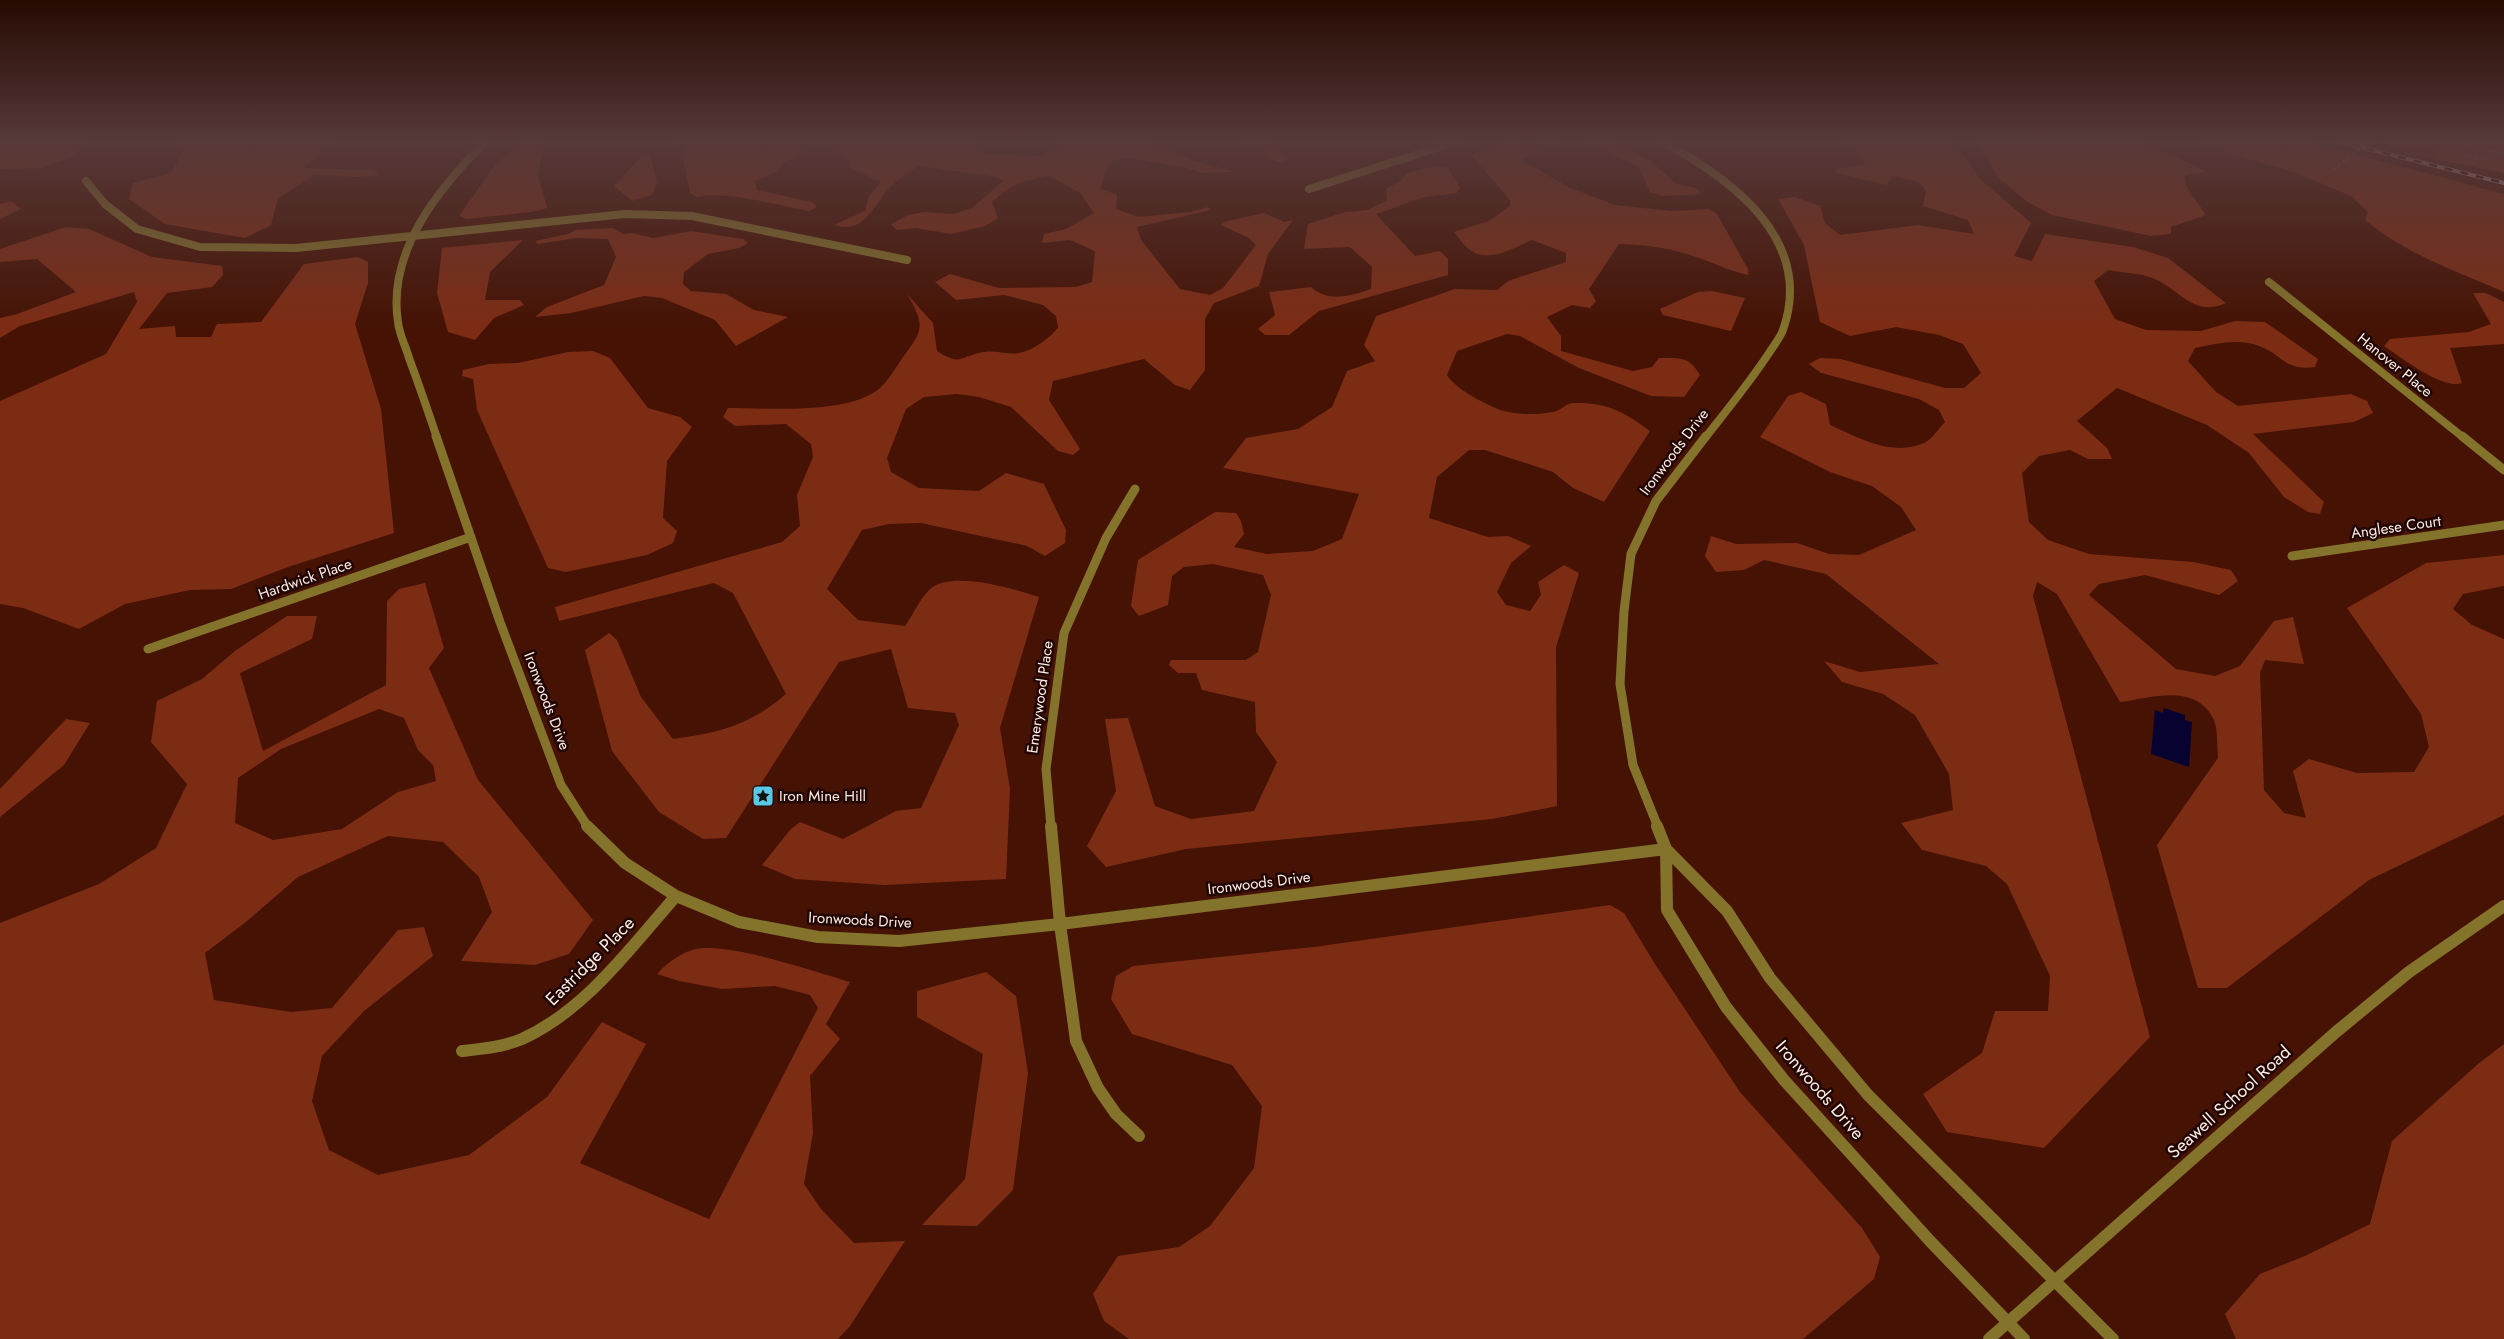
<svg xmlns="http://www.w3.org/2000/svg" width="2504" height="1339" font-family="Jost,sans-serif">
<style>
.green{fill:#6c2007}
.forest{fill:#7d2c14;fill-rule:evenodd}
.water{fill:#080231}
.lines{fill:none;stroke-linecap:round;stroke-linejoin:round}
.path{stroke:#7d5448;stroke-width:2.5;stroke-dasharray:4 2;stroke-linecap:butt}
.minor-far2{stroke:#83732b;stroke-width:8}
.minor-far1{stroke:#83732b;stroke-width:9}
.minor{stroke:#83732b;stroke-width:12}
.tertiary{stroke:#83732b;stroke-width:12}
.rail-casing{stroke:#c0a39b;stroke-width:4}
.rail{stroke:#200501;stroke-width:2.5;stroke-dasharray:8;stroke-linecap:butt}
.labels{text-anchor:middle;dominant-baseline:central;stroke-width:5;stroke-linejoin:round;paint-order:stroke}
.street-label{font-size:15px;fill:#feece7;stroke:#200501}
.poi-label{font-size:15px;fill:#feece7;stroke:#200501;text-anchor:start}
.near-street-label{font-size:18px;fill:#feece7;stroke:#200501}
</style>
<rect width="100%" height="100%" fill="#451203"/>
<path class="green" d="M2369,141H2441L2433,159Z"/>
<path class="forest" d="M0,141H86L73,157L41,168L0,169Z
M178,141H337L303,168L375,170L378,175L359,177L315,175L278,198L271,225L245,238L165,224L129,199L133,183L171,173L182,153L174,147Z
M523,141H545L538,174L547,208L531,212L467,219L459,216L495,165Z
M671,141H980L987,154L1038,156L1058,147L1051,141H1151L1193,160L1234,172L1202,173L1187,168L1144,160L1122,158L1109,163L1100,188L1117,195L1116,209L1138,217L1191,212L1208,207L1211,210L1137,227L1141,240L1180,289L1210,295L1223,288L1256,245L1249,238L1221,225L1224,222L1264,213L1284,222L1293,220L1268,254L1259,286L1214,303L1205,319V370L1190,390L1175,385L1144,359L1053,381L1049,400L1080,449L1073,455L1058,451L1011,407L979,397L957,394L924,397L906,409L887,458L891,472L919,488L979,491L1006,473L1044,484L1066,530L1065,543L1045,556L1027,546L921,523L889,524L862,530L827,589L858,620L905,626C913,615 919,600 929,590C950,569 1014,589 1039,597L1000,728L1010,789L1006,879L885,885L795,879L762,865L790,830L800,822L843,839L896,811L921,808L959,725L955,713L908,708L891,649L839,662L726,838L703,839L659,812L612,751L585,650L609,633L617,640L641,697L673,739C720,733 750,725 786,694L733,593L714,583L559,621L555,607L782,542L800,526L797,495L813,457L811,444L786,424L735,426L723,417L728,408C768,408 849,415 880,388C889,380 896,367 903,357C924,329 925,325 907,294L933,323L937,351C962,367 959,356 984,352C995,350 1008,355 1019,353C1034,350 1048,339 1058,328L1056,316L1043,305L1004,295L956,300L935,282L950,274L999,288L1076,287L1092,282L1095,251L1070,240L1042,243L1044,234L1066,229L1094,213L1080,193L1050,176C1029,178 1007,186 992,202L998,218L985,226L951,234L916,228L897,230L891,224L908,215L924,212L953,214L972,208L1003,181L997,177L918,166C909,172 898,179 890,187C873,205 865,235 834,225L865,211L869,196L881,182L848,167L850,159L821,145L784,162L778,171L755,181L757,190L812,202L817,206L810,211C780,206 725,190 697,197L690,193L682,152L685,146Z
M1237,141C1262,141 1271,138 1288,159L1283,163L1270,159L1262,151L1236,143Z
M1511,141L1530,146L1541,141H1568L1521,159L1568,187L1615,205L1672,211L1709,209L1717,214L1748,269V275C1730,271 1714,263 1696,257C1671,248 1646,245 1619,244L1589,289L1596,301L1590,308L1572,305L1547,317L1561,336V351L1633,371L1652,367L1659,358C1680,358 1689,356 1700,375L1684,397L1651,396L1579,368L1520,336L1507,334L1457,351L1447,375C1454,388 1485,404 1500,410C1515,415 1538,415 1553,412C1560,411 1566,403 1574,403C1606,402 1625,412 1650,431L1604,502L1573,488L1553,472L1485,450H1469L1437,477L1429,518L1488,537L1508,536L1531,546L1511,563L1497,592L1506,605L1530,611L1541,595L1538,582L1564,565L1579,573L1556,647L1557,806L1492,819L1186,849L1106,867L1087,846L1116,791L1105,719L1128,718L1155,806L1191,819L1254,811L1277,762L1256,732L1255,702L1202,690L1196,673H1178L1169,665L1171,660H1246L1258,652L1271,595L1263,575L1213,564L1184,567L1172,576L1168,605L1139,616L1131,606L1138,560L1215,512L1236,513L1241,521L1244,534L1234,547L1267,554L1313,551L1342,539L1359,494L1223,468L1246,438L1298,429L1332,407L1347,371L1375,361L1364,345L1376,316L1455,289L1497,290L1508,281L1566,262V253L1532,240C1515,247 1489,264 1470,250C1464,246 1459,238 1454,232L1489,221L1510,206V200L1471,155C1485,146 1495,146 1511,141Z
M1584,141H1616L1650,161L1677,184L1697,188L1701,194L1662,196L1650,192L1639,167Z
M1834,141H1954L1979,178L2031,223L2014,256L2032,261L2045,234L2133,247L2168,258L2226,303C2194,317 2182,292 2157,280C2144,273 2123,273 2108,270L2094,281L2115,319L2146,330L2201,331L2235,321L2265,322L2318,359L2315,367C2284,371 2285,356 2259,346C2239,338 2215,344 2195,348L2188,361L2216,392L2238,406L2351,394L2367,401L2373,413L2354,422L2253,434L2324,502L2320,514L2308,512L2284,497L2249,453L2207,425L2117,388L2077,421L2107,448L2112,459H2088L2070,450L2039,456L2022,473L2029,522L2048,540L2089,554L2193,562L2231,570L2238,581L2219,595L2145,575L2099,584L2089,595L2176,669L2215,676L2240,666L2274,621L2293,617L2304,664L2265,660L2260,673L2264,790L2284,813L2306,818L2293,771L2309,759L2357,773L2414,772L2429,747L2421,714L2347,608L2426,563L2504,555V586L2463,594L2453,609L2472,625L2504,639V815L2369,880L2227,988H2198L2157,845L2218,758C2217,747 2218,730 2214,720C2196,682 2151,698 2120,702L2057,594L2037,582L2033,596L2150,1037L2044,1148L1947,1132L1923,1094L1982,1053L1995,1011H2048L2050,976L2007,884L1986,866L1922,850L1901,823L1953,810L1949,774L1915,715L1883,694L1842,682L1824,661L1860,672L1939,664L1826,574L1764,560L1744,570L1716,572L1705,556L1711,536L1736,544L1797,543L1829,554L1859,555L1916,530L1901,507L1872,486L1830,472L1760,437L1788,396L1801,392L1826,404L1830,425C1859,438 1894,458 1926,442C1933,438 1939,428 1945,422L1939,410L1919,399L1821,373L1809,364L1820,358L1841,359L1945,388H1964L1981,373L1963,344L1939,335L1896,327L1850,336L1820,322L1804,245L1778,199L1795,197L1820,206L1825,223L1840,235L1918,225L1974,234L1968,220L1923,206L1926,191L1919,182L1892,176L1887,185L1835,173V169L1865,164L1864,159Z
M1975,141H2143L2207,172L2185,175L2186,186L2206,215L2171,227V234L2151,236L2052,215L2026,201L1999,178Z
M2188,141H2306L2504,194V292C2456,271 2406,254 2365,220L2368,212L2351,196L2294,172Z
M2441,141H2504V173L2433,159Z
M650,155L657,182L652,195L632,201L614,186L641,157Z
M1437,166L1448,168L1460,188L1457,193L1424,197L1376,214L1415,256L1440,251L1448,259V275L1319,311L1289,335H1265L1258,329L1275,315L1269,292L1311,287C1328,303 1351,296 1371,289L1372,267L1350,247L1304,249L1308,224L1345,212L1368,210L1387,200L1386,189L1402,180L1406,173Z
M11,201L21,209L0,219V204Z
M66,227L89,229L152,257L222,266L223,275L212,287L167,293L139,329L175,326L176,337H211L217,324L261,322L304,264L358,257L368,262V283L355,324L381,409L394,533L288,567L231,589L190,590L125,604L79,629L23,608L0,604V401L106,354L137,302L134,292L20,326L0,338V318L17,314L76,292L37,259L0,262V249Z
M613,228L623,234L632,233L653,238L691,231L743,239L748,243L739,248L708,254L684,272L683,284L691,291L726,294L754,310L788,317L736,346L715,320L662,298L644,296L571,313L535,317L547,307L604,285L616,257L608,239L576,238L538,244L535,241L568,234L575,230Z
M523,240L490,272L485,300H520L524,305L494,318L475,340L448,332L437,293L442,248Z
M1712,291L1745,298L1731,331L1663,315L1660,309L1698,292Z
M2473,293H2486L2504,302V344L2450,348L2462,383C2442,390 2401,357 2384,346L2390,339L2469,332L2491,324Z
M593,351L610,358L648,408L680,417L692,427L667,461L663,518L677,531L673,543L647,555L566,572L548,568L477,410L473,379L462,376L463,370L489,364L518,363L568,352Z
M425,583L444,648L429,668L478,780L593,920L569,954L535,965L461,961L492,912L479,877L443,842L388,836L298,877L246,922L205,953L214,1000L291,1012L332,1008L398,930L424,927L433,956L364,1011L322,1056L312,1101L329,1150L378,1175L469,1155L547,1097L602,1022L646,1044L580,1163L709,1219L818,1008L810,995L775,986L722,989L679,981L657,974C666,964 679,954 692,950C724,940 815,972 850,982L826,1024L840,1039L810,1076L813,1133L804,1184L821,1209L854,1243L905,1241L850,1326L838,1339H0V923L99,884L156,848L187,784L151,742L157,701L202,679L235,651L287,616H317L312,639L240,673L263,751L386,685L387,601L399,589ZM379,709L404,718L418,750L433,765L436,781L398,792L342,829L273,840L235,823L238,778L281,749Z
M66,719L90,723L64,765L0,817V789Z
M1610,905L1624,913L1655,964L1740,1092L1862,1228L1880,1257L1874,1279L1803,1339H1129L1104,1321L1093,1294L1118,1256L1179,1247L1210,1226L1254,1168L1262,1106L1232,1065L1132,1034L1111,999L1116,976L1133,966L1314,947Z
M986,972L1016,996L1028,1073L1013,1190L977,1226L922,1225L965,1179L983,1054L917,1017V991Z
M2504,1044V1339H2236L2225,1314L2260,1274L2305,1256L2370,1224L2392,1141L2478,1064Z"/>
<path class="water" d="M2164,708L2185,715V720L2192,722L2189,767L2151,754L2155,710L2163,713Z"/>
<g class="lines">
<path class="path" d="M2452,141L2454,149C2470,161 2486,160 2504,152
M2458,141L2488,151L2503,152
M2333,170L2366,144L2377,141"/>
<path class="minor-far2" d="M1662,141C1731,179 1815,239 1783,330C1780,338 1774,345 1769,353C1750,382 1727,410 1705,438
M86,181L105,204L137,229L200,247L296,248L625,214L692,216L907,260
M1309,189L1458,141
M2269,282L2464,438
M437,438C428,411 419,385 409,358C406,347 399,334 398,322C387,251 439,188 486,141"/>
<path class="minor-far1" d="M436,436L500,622L561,785L588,827
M2462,436L2504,470
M2292,556L2504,525
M148,649L471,537
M1051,827L1046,769L1064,633L1106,538L1135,489
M1658,827L1633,765L1620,684L1624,611L1631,554L1656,501L1706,436"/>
<path class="minor" d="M587,826L625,863L676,896L739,922L818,937L899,941L1060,924L1666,849
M1051,826L1060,924L1076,1041L1098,1088L1116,1114L1139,1136
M1657,826L1666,849L1667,910L1726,1007L1784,1080L1930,1241L2024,1339
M1666,849L1727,911L1770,978L1868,1095L2113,1339
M462,1051C482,1049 503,1047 522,1039C586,1010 631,947 676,896"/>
<path class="tertiary" d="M1989,1339L2336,1032L2409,972L2504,906"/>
<g class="rail-casing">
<path id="rail" d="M2336,141L2504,183"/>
</g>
<use href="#rail" class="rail"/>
</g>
<linearGradient id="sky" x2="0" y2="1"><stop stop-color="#260a02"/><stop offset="0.43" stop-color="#563939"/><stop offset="1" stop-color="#563939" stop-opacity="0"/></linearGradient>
<rect width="2504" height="328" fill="url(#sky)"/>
<defs>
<g id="sight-square" transform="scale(1.125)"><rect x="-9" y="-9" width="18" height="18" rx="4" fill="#59c8e4" stroke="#200501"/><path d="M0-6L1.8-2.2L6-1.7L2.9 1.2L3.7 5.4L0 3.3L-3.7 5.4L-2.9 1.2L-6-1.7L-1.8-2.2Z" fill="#111"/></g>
</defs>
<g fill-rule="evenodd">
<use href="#sight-square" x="763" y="796"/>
</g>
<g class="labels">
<g class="street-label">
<text transform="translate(2395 365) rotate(39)">Hanover Place</text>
<text transform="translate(1674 452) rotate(-53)">Ironwoods Drive</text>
<text transform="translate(2396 527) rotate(-8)">Anglese Court</text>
<text transform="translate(305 579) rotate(-19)">Hardwick Place</text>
<text transform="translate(1040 697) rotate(-82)">Emerywood Place</text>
<text transform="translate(547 701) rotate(69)">Ironwoods Drive</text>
<text transform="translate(1259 883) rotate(-7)">Ironwoods Drive</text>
<text transform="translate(860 920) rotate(3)">Ironwoods Drive</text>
</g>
<g class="poi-label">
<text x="779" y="796">Iron Mine Hill</text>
</g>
<g class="near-street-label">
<text transform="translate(590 961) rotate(-45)">Eastridge Place</text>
<text transform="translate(1820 1090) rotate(49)">Ironwoods Drive</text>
<text transform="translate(2229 1102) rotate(-42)">Seawell School Road</text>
</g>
</g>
</svg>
